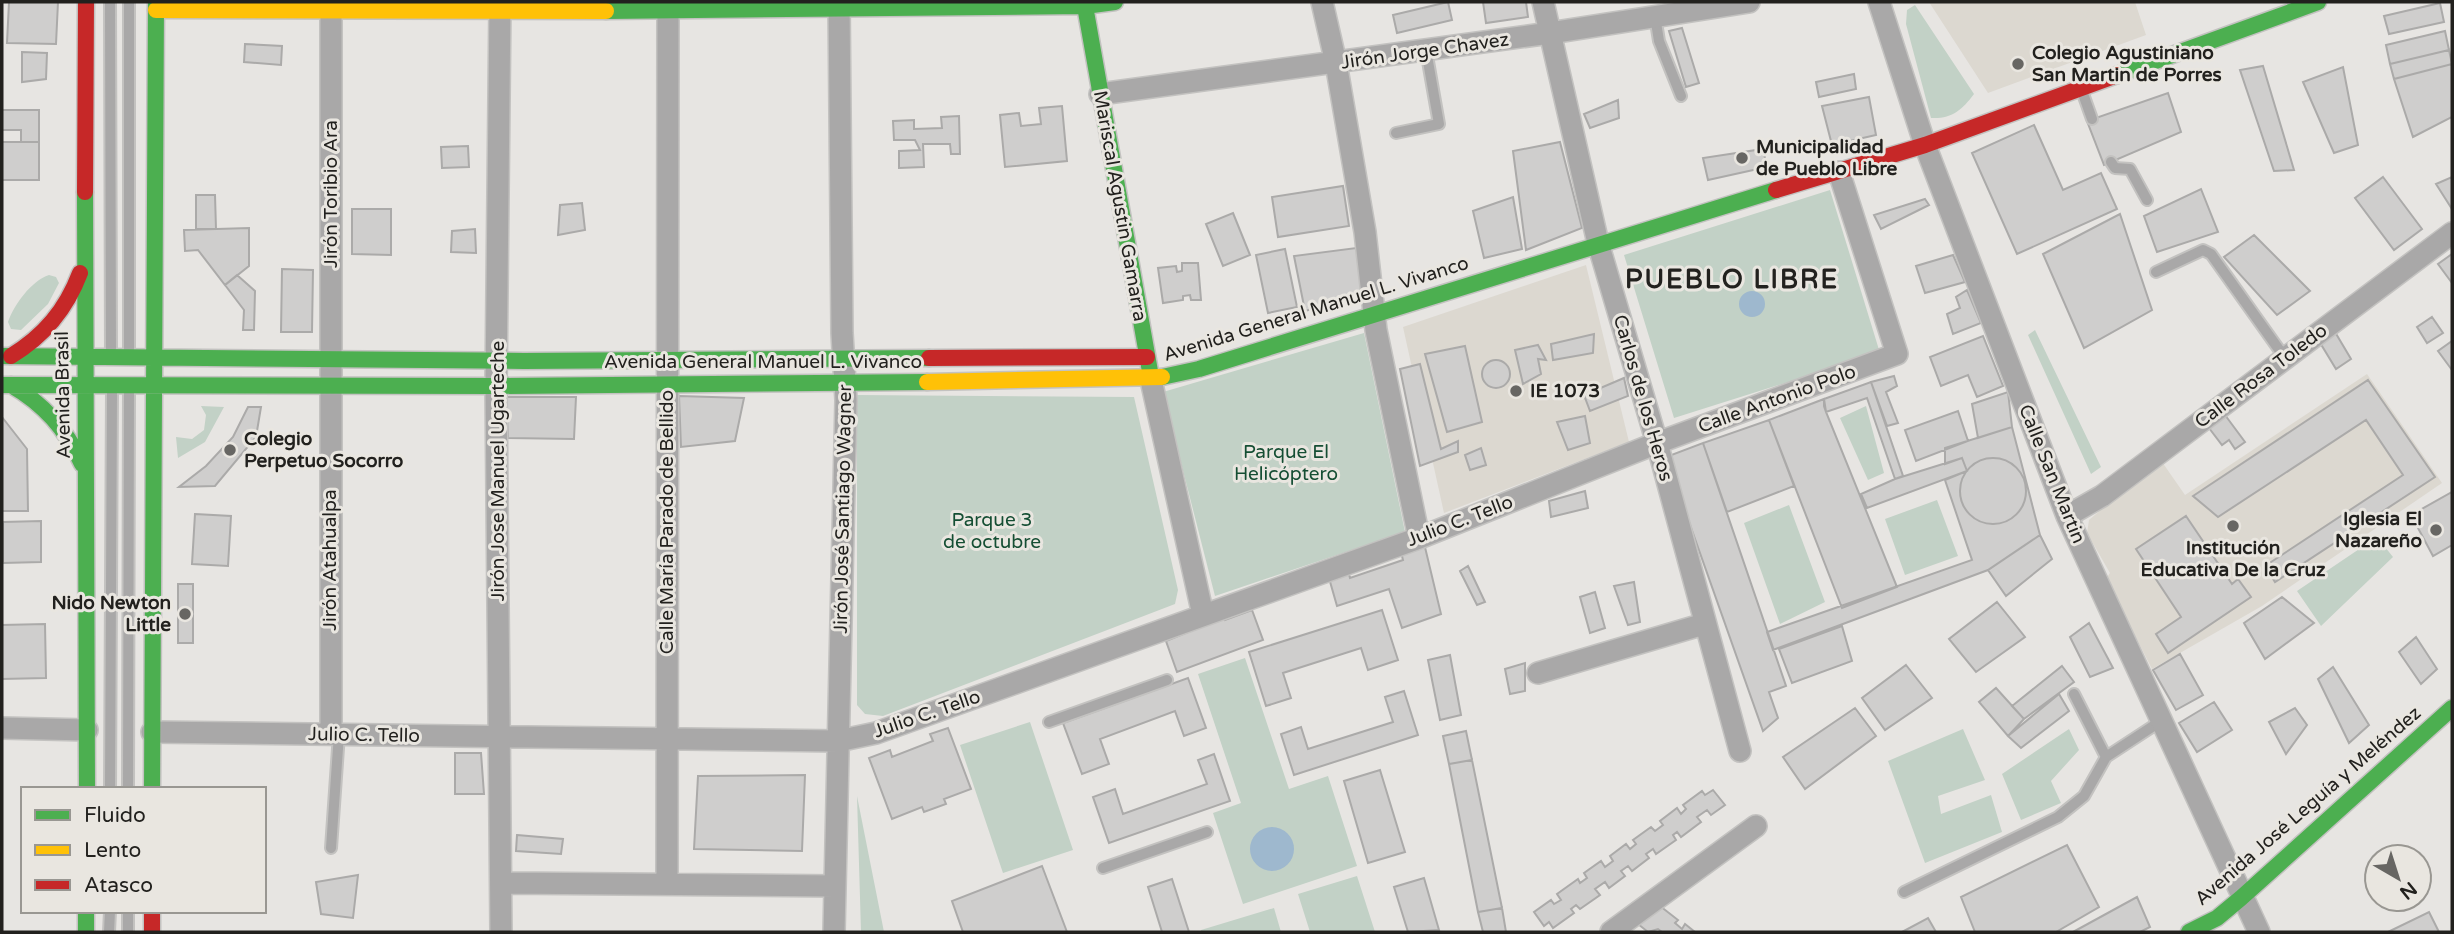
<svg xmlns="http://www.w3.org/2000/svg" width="2454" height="934" font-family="'Varela Round',sans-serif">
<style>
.built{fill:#dcd8d0}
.green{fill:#c2d1c6}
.water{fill:#9eb8ce}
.building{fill:#cfcecd;stroke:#abaaa9;stroke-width:2}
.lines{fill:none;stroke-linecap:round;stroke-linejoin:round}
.lane-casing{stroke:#c3c2c0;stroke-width:14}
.street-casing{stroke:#c3c2c0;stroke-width:24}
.fast-casing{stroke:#c3c2c0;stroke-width:19}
.slow-casing{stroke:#c3c2c0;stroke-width:19}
.jam-casing{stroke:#c3c2c0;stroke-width:19}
.lane{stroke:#a9a8a8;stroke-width:10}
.street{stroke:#a9a8a8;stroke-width:21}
.fast{stroke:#4caf50;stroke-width:16}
.slow{stroke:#ffc107;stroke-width:16}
.jam{stroke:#c62828;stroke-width:16}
.poi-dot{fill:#676663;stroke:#e9e6e0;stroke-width:2.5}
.labels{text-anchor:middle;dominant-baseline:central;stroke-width:6;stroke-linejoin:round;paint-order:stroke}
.street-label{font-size:19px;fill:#22211e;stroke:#e9e6e0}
.poi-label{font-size:19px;font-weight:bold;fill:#22211e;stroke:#e9e6e0;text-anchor:start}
.park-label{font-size:19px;fill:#154e33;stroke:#e9e6e0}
.district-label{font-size:26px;font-weight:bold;letter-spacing:2px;fill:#22211e;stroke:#e9e6e0}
</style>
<rect width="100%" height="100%" fill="#e7e5e2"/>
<path class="built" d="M1929,2H2135L2146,35L1988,93Z
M1586,265L1629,442L1444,513L1403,327Z
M2367,374L2442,483L2262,606L2152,669L2106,579L2110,573L2087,533L2089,520L2160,459L2185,495Z"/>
<path class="green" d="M1915,5L1974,94C1962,110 1952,119 1931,118L1906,24L1907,10Z
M1830,190L1880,353L1674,418L1624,255Z
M49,275L56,277L59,283L48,304L21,330L11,329L8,322C14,305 31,281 49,275Z
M2035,330L2101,467L2091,474L2028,335Z
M1364,333L1405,532L1215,596L1163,392Z
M857,395L1134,397L1178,590L1175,604L883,716L865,714L857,705Z
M201,406L224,407L205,442L178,458L176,437L192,439L204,430L206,415Z
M1866,406L1884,473L1868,480L1840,418Z
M1937,500L1958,556L1905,575L1885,519Z
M1789,505L1825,602L1780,624L1744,523Z
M2377,537L2393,557L2321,626L2297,591Z
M1245,658L1289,789L1328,776L1357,866L1243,904L1213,813L1241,803L1198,674Z
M1030,722L1073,850L1003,873L960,745Z
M1963,729L1985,780L1938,796L1941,814L1991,795L2002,832L1925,863L1888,761Z
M2069,729L2079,750L2051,781L2061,803L2021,820L2002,774Z
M857,796L884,932H861Z
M1357,876L1375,932H1310L1298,894Z
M1274,908L1281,932H1201V930Z"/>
<path class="water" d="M1739 304a13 13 0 1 1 26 0a13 13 0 1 1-26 0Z
M1250 849a22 22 0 1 1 44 0a22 22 0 1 1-44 0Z"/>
<path class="building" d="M9,2H58L56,44L7,43Z
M1448,2L1452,20L1397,33L1393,15Z
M1483,2H1526L1528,17L1486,23Z
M2440,3L2444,22L2389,34L2384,16Z
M1682,28L1699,83L1686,87L1669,31Z
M2445,31L2449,50L2390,64L2386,45Z
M245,44L282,46L281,65L244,62Z
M2449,50L2452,64L2394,79L2390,64Z
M22,52L47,53L46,79L22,82Z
M2452,64V117L2413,137L2394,79Z
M2263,66L2294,170L2274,171L2240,70Z
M2343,67L2358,145L2334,153L2303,82Z
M1854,74L1856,89L1819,97L1816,82Z
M2168,93L2181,132L2104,165L2087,121Z
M1869,97L1876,135L1832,145L1822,106Z
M1618,100L1619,118L1590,128L1584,114Z
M1062,106L1067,161L1005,167L1000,115L1019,113L1021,126L1041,124L1039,108Z
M2,110H39V142H21V130H2Z
M959,116L960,154H951L950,144H923L924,167L899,168V151L920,150L915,140H894L893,121L914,120V129L942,128L941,117Z
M2034,125L2063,190L2101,173L2117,209L2017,254L1972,153Z
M2,142H39V180H2Z
M1560,142L1582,228L1526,250L1513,151Z
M468,146L469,167L442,168L441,147Z
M1763,149L1767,167L1708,180L1703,158Z
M2383,177L2422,229L2394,250L2355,198Z
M2452,177V209L2436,184Z
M1343,186L1349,226L1278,237L1272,197Z
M2201,189L2218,232L2157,252L2144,216Z
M196,195H215L216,229H196Z
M1513,197L1522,249L1484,258L1473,211Z
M1925,199L1929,205L1881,229L1874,215Z
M582,203L585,230L558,235L560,205Z
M352,209H391V255L352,254Z
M1233,213L1250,255L1223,266L1206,224Z
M2120,214L2152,310L2084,348L2043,254Z
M249,228V266L225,285L198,250L185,251L184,230Z
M475,229L476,253L451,252L452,231Z
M2254,235L2310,291L2277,315L2224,257Z
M1356,248L1368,294L1305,311L1294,256Z
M1285,249L1297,307L1268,313L1256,255Z
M2452,254V283L2438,264Z
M1953,255L1965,282L1925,293L1916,266Z
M1182,263H1198L1201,300H1191L1190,295L1183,296V300L1163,303L1158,268L1176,266L1177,272L1182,271Z
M282,269L313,270L312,332H281Z
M237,275L255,291L254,330H243L244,310L225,285Z
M1967,290L1981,323L1953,334L1947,314L1960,308L1956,297Z
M2432,317L2443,333L2427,343L2417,327Z
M2335,332L2351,359L2336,369L2319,341Z
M1594,334L1593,353L1553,360L1551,344Z
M1983,336L2003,386L1977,397L1968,375L1941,386L1930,357Z
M2452,341V370L2438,351Z
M1538,345L1546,360L1538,359L1541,374L1523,384L1515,350Z
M1465,346L1482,422L1447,432L1425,354Z
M1482 374a14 14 0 1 1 28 0a14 14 0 1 1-28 0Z
M1420,364L1441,449L1458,441V452L1420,466L1400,369Z
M1894,376L1897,386L1886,392L1898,423L1887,426L1871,382Z
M1624,378L1628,396L1590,411L1584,395Z
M2368,380L2435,477L2275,582L2265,566L2403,475L2366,420L2218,517L2193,496Z
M1871,382L1903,476L1895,479L1867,398L1826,412L1824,406V399Z
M2008,392L2012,427L1978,438L1972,404Z
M679,396L744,398L735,441L681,447Z
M506,397H576L574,439L508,438Z
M1824,399L1826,412L1897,587L1842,608L1769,420Z
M248,407H261L256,437L215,486L179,487L206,466L233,437Z
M1958,411L1968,441L1916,461L1905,430Z
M2225,415L2245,442L2235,449L2229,440L2222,445L2209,428Z
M1585,416L1590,443L1568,450L1557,422Z
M2,417L27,449L28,511H2Z
M1769,420L1794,486L1727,512L1703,443Z
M2012,427L2040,535L1988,570L1773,650L1767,632L1972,560L1945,480L1967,471L1962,458L1945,464V448Z
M1703,443L1786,686L1769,692L1778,718L1763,731L1666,457Z
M1481,448L1486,465L1470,470L1465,455Z
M1960 491a33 33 0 1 1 66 0a33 33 0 1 1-66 0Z
M1962,458L1967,471L1867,508L1861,494L1895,479Z
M1585,491L1588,508L1551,517L1549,501Z
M2452,492V545L2433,556L2411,515Z
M195,514L231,516L228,566L192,564Z
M2186,516L2232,584L2238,579L2251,597L2168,653L2156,634L2181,617L2136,549Z
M41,521V562L3,563V522Z
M2040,535L2052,559L2006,596L1988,570Z
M1424,543L1441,614L1402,628L1389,589L1337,606L1329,578L1348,571L1350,578L1403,560L1401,552Z
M1468,566L1485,602L1477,605L1460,571Z
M1634,582L1640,622L1628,625L1614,586Z
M178,584H193V643H178Z
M1595,592L1605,628L1590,633L1580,597Z
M2282,597L2314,623L2265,659L2244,623Z
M1997,602L2025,637L1976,672L1949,639Z
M1252,610L1263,640L1177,672L1166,641L1224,617L1225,620Z
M1382,610L1398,660L1368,670L1361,648L1283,673L1291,698L1266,706L1249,652Z
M2089,623L2113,668L2090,677L2070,637Z
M45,624L46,678L2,679V625Z
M1842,626L1852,661L1792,683L1779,649Z
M2416,637L2437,669L2421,684L2399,652Z
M2180,654L2203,695L2176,710L2153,670Z
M1450,655L1461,715L1440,720L1428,660Z
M1525,663V691L1510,694L1505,669Z
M1906,665L1932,698L1885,730L1862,698Z
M2062,666L2074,682L2024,719L2012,706Z
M2333,667L2369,725L2349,743L2318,679Z
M1188,678L1206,728L1184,736L1175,711L1100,739L1109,764L1082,774L1063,723Z
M1996,688L2024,719L2008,736L1979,702Z
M1404,691L1418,735L1294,775L1281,734L1301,727L1308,749L1393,722L1385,697Z
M2059,694L2069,711L2021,748L2008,736Z
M2214,702L2232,730L2197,752L2179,723Z
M1855,708L1876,736L1805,789L1783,757Z
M2295,708L2307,725L2286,754L2269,722Z
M948,728L971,789L944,799L946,804L924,812L922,807L892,819L869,758L890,750L892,757L933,741L930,734Z
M1466,731L1472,760L1449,764L1443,736Z
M455,753H481L484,794H455Z
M1214,754L1230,801L1109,843L1093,797L1115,789L1123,814L1207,784L1198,760Z
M1472,760L1502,908L1478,912L1449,764Z
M1380,770L1405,852L1368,863L1344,781Z
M805,775L802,851L694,849L698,776Z
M1713,790L1725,805L1711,815L1707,810L1697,817L1701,822L1681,837L1677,832L1673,835L1676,840L1656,854L1653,849L1646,854L1649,858L1632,871L1628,866L1621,871L1625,876L1609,888L1605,882L1595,889L1600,895L1580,909L1576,905L1571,909L1574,913L1553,928L1549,922L1544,926L1534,912L1551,900L1554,904L1561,900L1557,894L1578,879L1580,883L1587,878L1584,873L1601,861L1605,867L1613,861L1610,856L1626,844L1630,849L1636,844L1633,840L1651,827L1655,831L1663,825L1660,821L1677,808L1681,814L1686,809L1683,805L1702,791L1705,795Z
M517,835L563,839L561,854L516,851Z
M2067,845L2099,907L2056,932H1975L1961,897Z
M1042,866L1067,932H963L952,901Z
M358,875L353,918L321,914L316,882Z
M1424,878L1439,930L1408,932L1394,887Z
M1172,879L1189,932H1162L1148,887Z
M2137,897L2150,927L2140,932H2073Z
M1660,906L1678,920L1675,923L1682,929L1685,924L1695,932H1662L1658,929L1648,932L1638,924Z
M1502,908L1506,932H1483L1478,912Z
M2429,912L2439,932H2388Z
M1928,918L1936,932H1902Z"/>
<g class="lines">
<g class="lane-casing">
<path id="lane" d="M110,2L111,356
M129,2V355
M1655,16L1659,41L1681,96
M2082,91L2092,119
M1396,133L1439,124L1426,50
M2111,162L2115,168L2130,169L2147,200
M2156,272L2203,250L2211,254L2285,358
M2074,694L2106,757
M1049,722L1167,680
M110,789L112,390
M128,789L129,389
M331,848L339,734
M1103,868L1207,832
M1904,892L2058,817L2084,796L2106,757L2161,721
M109,932L110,911
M128,932V911"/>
</g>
<g class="street-casing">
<path id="street" d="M500,2L496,386L501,932
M1322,2L1336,63L1365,232L1376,330L1419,538
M1543,2L1598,243L1657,443L1740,751
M1879,2L1925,145L2067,516L2259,932
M1100,94L1550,33L1749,2
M1151,380L1203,615
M2067,516L2102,496L2452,233
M1538,673L1704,624
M2,728L87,730
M152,732L838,741L876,733L1419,538L1657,443L1897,354L1839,172
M331,734V2
M501,883L835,886
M667,884L668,11
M834,932L846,400L842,333L839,2
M1611,932L1756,826"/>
</g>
<g class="fast-casing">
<path id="fast" d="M1085,6L1151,377
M606,11L1085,6L1115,2
M2117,75L2318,2
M85,192L87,789
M2,356L524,361L929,358
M1162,377L1199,369L1776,190
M2,385L496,386L927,382
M11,385C44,404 66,429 82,464
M152,789L156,2
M86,911V932
M2189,932L2217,918L2241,898L2452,708"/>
</g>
<g class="slow-casing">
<path id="slow" d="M156,10L606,11
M927,382L1162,377"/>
</g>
<g class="jam-casing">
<path id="jam" d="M1776,190L1925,145L2117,75
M85,192L86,2
M11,356C44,336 66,310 80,273
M929,358L1147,357
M152,911V932"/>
</g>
<use href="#lane" class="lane"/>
<use href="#street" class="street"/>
<use href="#fast" class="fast"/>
<use href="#slow" class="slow"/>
<use href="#jam" class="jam"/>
</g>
<g class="poi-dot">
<circle cx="2018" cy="64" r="7"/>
<circle cx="1742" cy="158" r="7"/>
<circle cx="1516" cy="391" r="7"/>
<circle cx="230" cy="450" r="7"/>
<circle cx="2233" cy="526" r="7"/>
<circle cx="2436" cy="530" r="7"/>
<circle cx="185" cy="614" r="7"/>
</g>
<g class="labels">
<g class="street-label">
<text transform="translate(1425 51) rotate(-8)">Jirón Jorge Chavez</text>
<text transform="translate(331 194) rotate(-90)">Jirón Toribio Ara</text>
<text transform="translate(1120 206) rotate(80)">Mariscal Agustin Gamarra</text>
<text transform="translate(1316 309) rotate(-17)">Avenida General Manuel L. Vivanco</text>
<text x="763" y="362">Avenida General Manuel L. Vivanco</text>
<text transform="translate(2261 376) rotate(-37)">Calle Rosa Toledo</text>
<text transform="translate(63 395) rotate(-91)">Avenida Brasil</text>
<text transform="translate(1643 398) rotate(74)">Carlos de los Heros</text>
<text transform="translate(1777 399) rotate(-20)">Calle Antonio Polo</text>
<text transform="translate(498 471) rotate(-90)">Jirón Jose Manuel Ugarteche</text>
<text transform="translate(2052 474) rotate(68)">Calle San Martin</text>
<text transform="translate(843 509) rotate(-89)">Jirón José Santiago Wagner</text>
<text transform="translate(1460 521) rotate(-21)">Julio C. Tello</text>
<text transform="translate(667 522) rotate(-90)">Calle María Parado de Bellido</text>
<text transform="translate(330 560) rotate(-90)">Jirón Atahualpa</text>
<text transform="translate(927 714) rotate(-19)">Julio C. Tello</text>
<text transform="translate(364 735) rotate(1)">Julio C. Tello</text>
<text transform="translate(2308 806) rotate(-41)">Avenida José Leguía y Meléndez</text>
</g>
<g class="poi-label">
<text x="2032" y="53">Colegio Agustiniano<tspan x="2032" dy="22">San Martin de Porres</tspan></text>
<text x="1756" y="147">Municipalidad<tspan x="1756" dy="22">de Pueblo Libre</tspan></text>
<text x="1530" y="391">IE 1073</text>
<text x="244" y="439">Colegio<tspan x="244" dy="22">Perpetuo Socorro</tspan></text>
<text x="2422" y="519" text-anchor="end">Iglesia El<tspan x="2422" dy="22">Nazareño</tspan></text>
<text x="2233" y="548" text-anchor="middle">Institución<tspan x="2233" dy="22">Educativa De la Cruz</tspan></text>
<text x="171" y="603" text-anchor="end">Nido Newton<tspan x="171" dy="22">Little</tspan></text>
</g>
<g class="park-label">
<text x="1286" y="452">Parque El<tspan x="1286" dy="22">Helicóptero</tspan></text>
<text x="992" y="520">Parque 3<tspan x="992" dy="22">de octubre</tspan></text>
</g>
<g class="district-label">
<text x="1732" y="279">PUEBLO LIBRE</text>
</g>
</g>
<rect width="2454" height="934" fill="none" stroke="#22211e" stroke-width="7"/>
<rect x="21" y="787" width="245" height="126" fill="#e9e6e0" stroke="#999792" stroke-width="2"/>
<rect x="35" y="810" width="35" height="10" fill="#4caf50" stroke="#999792" stroke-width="2"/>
<text x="84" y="822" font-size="21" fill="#22211e">Fluido</text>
<rect x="35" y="845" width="35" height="10" fill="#ffc107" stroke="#999792" stroke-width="2"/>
<text x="84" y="857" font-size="21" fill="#22211e">Lento</text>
<rect x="35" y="880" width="35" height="10" fill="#c62828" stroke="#999792" stroke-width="2"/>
<text x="84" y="892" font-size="21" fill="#22211e">Atasco</text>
<g transform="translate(2398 878) rotate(141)"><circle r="33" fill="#e9e6e0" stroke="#999792" stroke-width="2"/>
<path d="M0-5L12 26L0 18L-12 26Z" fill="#676663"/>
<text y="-10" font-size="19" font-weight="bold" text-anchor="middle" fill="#22211e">N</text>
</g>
</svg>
